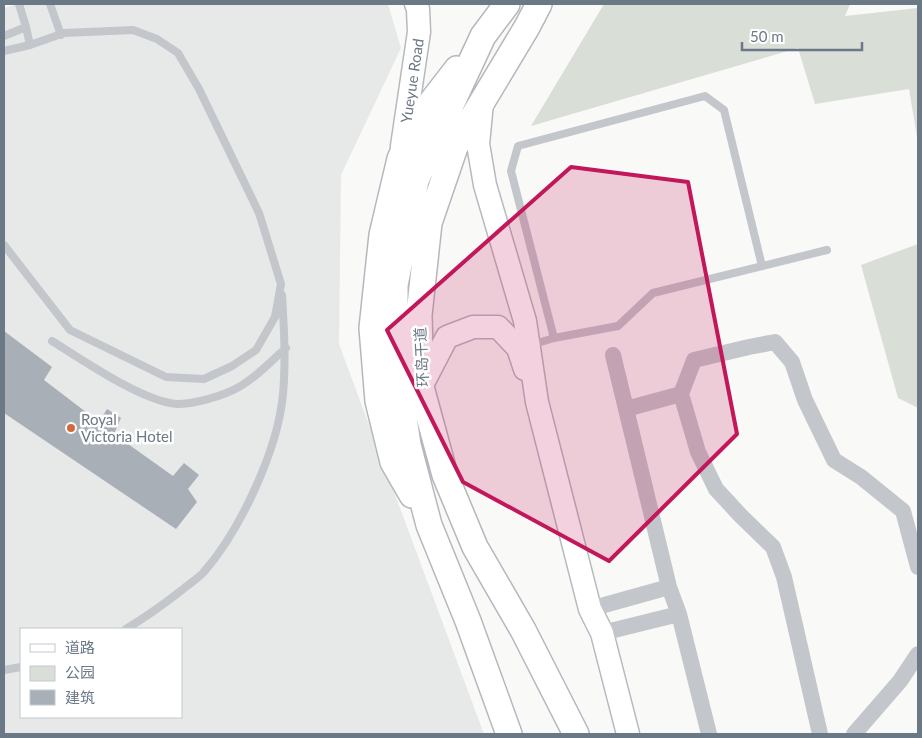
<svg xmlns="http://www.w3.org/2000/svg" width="922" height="738" font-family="Lato,'Noto Sans SC',sans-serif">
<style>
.built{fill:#e7e8e8;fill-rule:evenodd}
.green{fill:#d9ded7}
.building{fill:#a9afb6}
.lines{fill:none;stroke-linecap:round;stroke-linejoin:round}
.secondary-casing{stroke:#b6babf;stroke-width:25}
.primary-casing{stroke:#b4b8bd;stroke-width:28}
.lane{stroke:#c3c6ca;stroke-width:8}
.street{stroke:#c3c6ca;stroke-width:16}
.secondary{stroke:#fff;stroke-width:22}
.primary{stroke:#fff;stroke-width:25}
.marked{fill:#c2185b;fill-opacity:0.2;stroke:#c2185b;stroke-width:4;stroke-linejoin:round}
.poi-dot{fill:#d5683b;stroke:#fff;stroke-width:2}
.labels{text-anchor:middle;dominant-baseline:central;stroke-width:5;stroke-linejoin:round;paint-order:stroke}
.street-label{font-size:15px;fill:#6b7886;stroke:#fff}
.poi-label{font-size:15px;fill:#6b7886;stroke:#fff;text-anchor:start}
</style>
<rect width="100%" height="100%" fill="#f9f9f7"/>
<path class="built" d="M17,4H388L401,48L341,175L339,344L484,734H4V8ZM21,629H181V717H21Z"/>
<path class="green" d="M604,4H850L845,16L918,8V143L909,89L815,104L798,48L531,126Z
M918,244V408L898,398L861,265Z"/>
<path class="building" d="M4,331L52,367L44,380L99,422L107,409L121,418L114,434L173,476L184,463L199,475L188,489L197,502L176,529L4,413Z"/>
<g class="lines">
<g class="secondary-casing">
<g id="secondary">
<path d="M482,103L478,144L485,185L525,321L537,402L590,609L602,633L628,734"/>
<path id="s1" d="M402,146L419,32L418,9L416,4"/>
<path d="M421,387L447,337L473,327H498L518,348L525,369"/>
</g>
</g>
<g class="primary-casing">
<path id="primary" d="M507,4L483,36L416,180L395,285V356L408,445L429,525L468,621L509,734
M539,4L527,27L455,147L429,223L419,315L421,387L445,475L475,547L523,630L576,734
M412,495L393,462L378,401L372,328L382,235L400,159L416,122L457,69"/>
</g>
<path class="lane" d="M50,4L61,35
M26,27L30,45
M4,36L26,27L19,4
M4,51L30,45L64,33L133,30L157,39L178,53L199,89L259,213L281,284L275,317L256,350L232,366L204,379L166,377L70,330L4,245
M554,338L511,171L518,146L705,96L724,110L762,266
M52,341C81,359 143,402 177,404C195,404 223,396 239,387C257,377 271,361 286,348
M531,345L554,338L618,326L653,293L827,250
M126,629C146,617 164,604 182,590C189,584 197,579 203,573C240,531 278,450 283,394C286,361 284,328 282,295
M4,670L21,667"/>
<path class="street" d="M613,355L669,587L679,614L709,734
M681,394L698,452L716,489L740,515L773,547L784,577L820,734
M626,409L681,394L694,360L749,347L775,342L792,362L805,400L834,460L861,477L903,511L918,567
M590,609L669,587
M602,633L679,614
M854,734L900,681L918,654"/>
<use href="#secondary" class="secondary"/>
<use href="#primary" class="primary"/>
</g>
<path class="marked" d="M571,167L688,182L737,434L609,561L463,482L387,330Z"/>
<circle class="poi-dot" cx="71" cy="428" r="5"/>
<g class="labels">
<g class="street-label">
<text stroke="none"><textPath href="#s1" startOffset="66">Yueyue Road</textPath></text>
<text transform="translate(421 357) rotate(-93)">环岛干道</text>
</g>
<g class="poi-label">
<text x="81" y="419">Royal<tspan x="81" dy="17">Victoria Hotel</tspan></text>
</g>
</g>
<rect width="922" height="738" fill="none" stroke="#6b7886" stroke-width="10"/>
<rect x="20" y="628" width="162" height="90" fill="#ffffff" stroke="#c4c9cf"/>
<rect x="30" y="644" width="25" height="8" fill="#ffffff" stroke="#c4c9cf"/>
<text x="65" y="653" font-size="15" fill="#6b7886">道路</text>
<rect x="30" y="666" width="25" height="15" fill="#d9ded7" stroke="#c4c9cf"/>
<text x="65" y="678" font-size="15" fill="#6b7886">公园</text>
<rect x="30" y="690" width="25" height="15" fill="#a9afb6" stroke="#c4c9cf"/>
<text x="65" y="703" font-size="15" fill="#6b7886">建筑</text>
<path d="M742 42v8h120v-8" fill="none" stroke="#6b7886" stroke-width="2.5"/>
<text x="750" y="42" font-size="15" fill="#6b7886" stroke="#ffffff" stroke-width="4" paint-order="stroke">50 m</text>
</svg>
